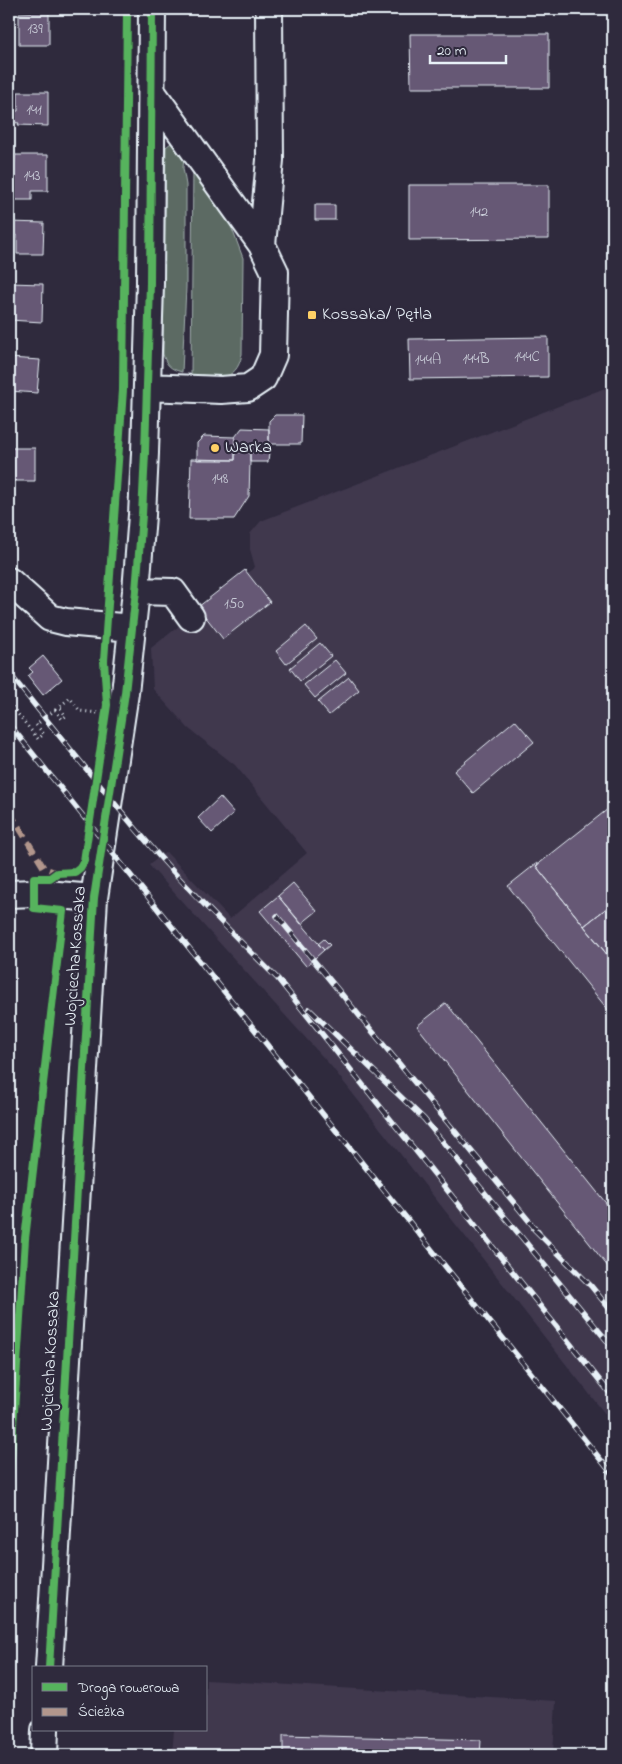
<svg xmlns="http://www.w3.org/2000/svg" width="622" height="1764" font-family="'Indie Flower',sans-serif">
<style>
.built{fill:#40384e}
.green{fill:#5b6b63;stroke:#a2aeae}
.building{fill:#665874;stroke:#e8f1f8}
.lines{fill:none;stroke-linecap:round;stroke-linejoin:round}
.minor-casing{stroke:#e8f1f8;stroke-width:30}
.path{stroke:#e8f1f8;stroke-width:3;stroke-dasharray:1 4;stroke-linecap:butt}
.minor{stroke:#2f2a3d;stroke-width:26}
.rail-casing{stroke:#e8f1f8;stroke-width:5.5}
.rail{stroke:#2f2a3d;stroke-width:4;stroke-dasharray:11;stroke-linecap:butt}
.quiet{stroke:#b2968c;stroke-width:6;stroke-dasharray:12 6;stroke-linecap:butt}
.cycleway-casing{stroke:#2f2a3d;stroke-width:11}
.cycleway{stroke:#56b35d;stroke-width:8}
.poi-dot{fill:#ffd166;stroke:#2f2a3d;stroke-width:2}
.labels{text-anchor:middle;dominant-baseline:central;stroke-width:4.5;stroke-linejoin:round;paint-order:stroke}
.number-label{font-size:15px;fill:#c8cbd7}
.poi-label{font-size:18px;fill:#e8f1f8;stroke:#2f2a3d;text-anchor:start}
.street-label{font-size:18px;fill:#e8f1f8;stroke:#2f2a3d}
</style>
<rect width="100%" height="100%" fill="#2f2a3d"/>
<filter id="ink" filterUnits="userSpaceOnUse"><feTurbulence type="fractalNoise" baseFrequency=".02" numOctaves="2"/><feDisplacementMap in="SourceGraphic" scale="10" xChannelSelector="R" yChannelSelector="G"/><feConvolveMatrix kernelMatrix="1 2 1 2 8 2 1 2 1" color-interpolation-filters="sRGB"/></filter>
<g filter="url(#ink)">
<path class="built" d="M613,385V1424L331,1066L149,865L166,852L230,919L307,853L235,765L188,728L153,689L151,648L255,567L250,549V534L261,521Z
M206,1680L556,1701L553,1755H172L174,1730H206Z"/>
<path class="green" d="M171,143L176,145L184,156L183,168L186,185V287L182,372C170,369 166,365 163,354L166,147Z
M193,168L228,218L243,258L242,354C236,385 215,376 191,375Z"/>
<path class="building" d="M49,12V45H19V13Z
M410,34H549V88H411Z
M18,92H48V126L18,125L19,123L10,122V111H18Z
M15,155H48V191H32V200H9V173H14Z
M409,185H549V239L409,240Z
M315,205H335V220H315Z
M9,222L44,223L43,254H17V235H9Z
M9,283L43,284L42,322L9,320Z
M548,337V377L410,379L409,339Z
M9,358L40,360L37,393L9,391Z
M275,415H302L301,444H269V421Z
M242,428L269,429V452H235V437Z
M204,436L235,437V460H197V443Z
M9,448H35V481H9Z
M235,452H250V462L249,496L234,519H189L191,459L235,460Z
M250,452H269L268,462H250Z
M245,570L270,602L223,639L198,607Z
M306,626L317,639L286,664L276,651Z
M320,643L331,656L300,681L290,668Z
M43,656L62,679L43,695L28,676L33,672L29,668Z
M335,660L346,673L315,698L304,685Z
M349,677L359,690L329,715L318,702Z
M515,720L534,742L473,793L454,771Z
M220,797L234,813L212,833L198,818Z
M613,805V903L584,926L536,866Z
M537,863L538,865L536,866L613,962V1016L508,886Z
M293,883L317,911L301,924L278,896Z
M278,896L324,950L306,966L260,911Z
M613,903V962L584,926Z
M324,939L330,945L324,950L318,944Z
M446,1003L613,1212V1273L417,1026Z
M283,1735L481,1740L480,1755H283Z"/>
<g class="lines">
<g class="minor-casing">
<path id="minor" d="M262,245L270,160L269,9
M147,387L221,390L248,388L263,378L273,355L275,272L262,245L152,92
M9,581L50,618L66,622L132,628
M136,591L173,592L191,617
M9,894L34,893L94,898
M49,1668L94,898L125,693L136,591L142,515L145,453L150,283L152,9
M44,1755L45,1730"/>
</g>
<path class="path" d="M9,703L38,739L44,734L36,725L55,710L62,719L66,716L59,707L70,698L80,711L98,713"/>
<use href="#minor" class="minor"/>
<g class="rail-casing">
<path id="rail" d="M9,673C58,734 107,796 159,856C197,899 238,939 278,979L613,1397
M9,724L613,1475
M277,916L539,1233
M309,1009L424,1119L613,1348
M534,1229L591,1286L613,1313"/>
</g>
<use href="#rail" class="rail"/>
<path class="quiet" d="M9,811L44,868L57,873"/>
<g class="cycleway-casing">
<path id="cycleway" d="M9,1490L25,1239L63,911L34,908V878H50L57,873L75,872L80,868L84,861L107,705L104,661L123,390L127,9
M49,1668L94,898L125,693L136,591L142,515L145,453L150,283L152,9"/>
</g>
<use href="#cycleway" class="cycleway"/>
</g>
</g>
<g class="poi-dot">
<rect x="307" y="310" width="10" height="10" rx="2.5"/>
<circle cx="215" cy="448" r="5"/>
</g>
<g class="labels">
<g class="number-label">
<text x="35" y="29">139</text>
<text x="34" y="110">141</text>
<text x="32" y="176">143</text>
<text x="479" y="212">142</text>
<text x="527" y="357">144C</text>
<text x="476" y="359">144B</text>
<text x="428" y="360">144A</text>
<text x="220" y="479">148</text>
<text x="234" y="604">150</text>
</g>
<g class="poi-label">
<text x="322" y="315">Kossaka/ Pętla</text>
<text x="225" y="448">Warka</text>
</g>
<g class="street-label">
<text transform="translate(76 956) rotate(-86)">Wojciecha Kossaka</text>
<text transform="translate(51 1361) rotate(-87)">Wojciecha Kossaka</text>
</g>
</g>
<rect width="622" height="1764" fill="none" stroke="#2f2a3d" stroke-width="30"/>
<rect x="15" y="15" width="592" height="1734" fill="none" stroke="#e8f1f8" stroke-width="2" filter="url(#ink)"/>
<rect x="32" y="1666" width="175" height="65" fill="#2f2a3d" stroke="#797a88"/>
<rect x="42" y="1683" width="25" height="8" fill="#56b35d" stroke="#797a88"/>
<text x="78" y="1692" font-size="15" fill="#e8f1f8">Droga rowerowa</text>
<rect x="42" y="1708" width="25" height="8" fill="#b2968c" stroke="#797a88"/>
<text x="78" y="1716" font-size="15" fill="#e8f1f8">Ścieżka</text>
<path d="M430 55v8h76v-8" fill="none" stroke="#e8f1f8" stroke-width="2.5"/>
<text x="437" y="55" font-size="15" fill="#e8f1f8" stroke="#2f2a3d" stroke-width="4" paint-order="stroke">20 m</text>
</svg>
